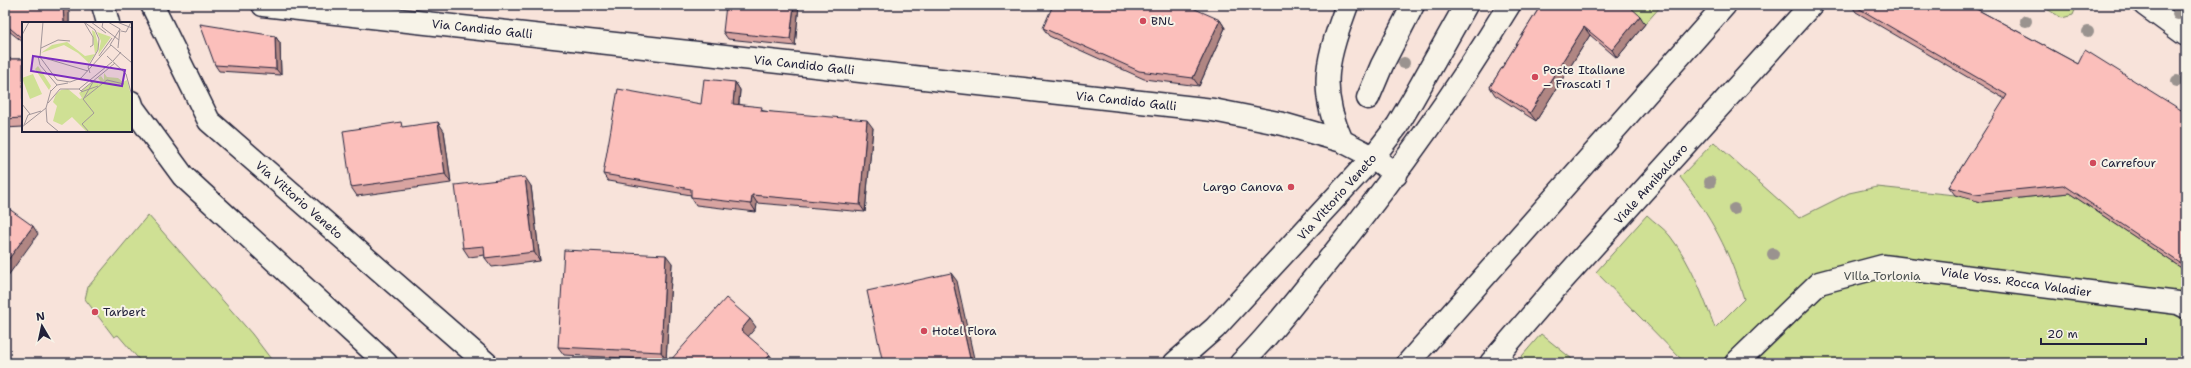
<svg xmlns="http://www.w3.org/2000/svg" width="2191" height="368" font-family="'Shantell Sans',sans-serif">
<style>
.green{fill:#cfe094;stroke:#788168}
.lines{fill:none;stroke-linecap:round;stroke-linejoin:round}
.street-casing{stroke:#22223b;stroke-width:25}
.secondary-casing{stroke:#22223b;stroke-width:25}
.street{stroke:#f7f3e8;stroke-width:22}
.secondary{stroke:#f7f3e8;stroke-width:22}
.tree{fill:#9a938f}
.wall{fill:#d8a4a1;stroke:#22223b}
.shaded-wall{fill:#b08683;stroke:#22223b}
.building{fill:#fbbfbb;stroke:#22223b}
.poi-dot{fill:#d1495b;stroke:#f7f3e8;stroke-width:1.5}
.labels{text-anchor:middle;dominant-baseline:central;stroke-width:4;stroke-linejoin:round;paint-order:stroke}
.poi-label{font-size:12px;fill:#22223b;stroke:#f7f3e8;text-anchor:start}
.street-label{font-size:12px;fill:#22223b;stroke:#f7f3e8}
.park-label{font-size:12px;fill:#4d5251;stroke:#f7f3e8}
.inset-road{fill:none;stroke:#a2969a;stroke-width:1}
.view{fill:#7b2cbf;fill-opacity:0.15;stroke:#7b2cbf;stroke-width:2}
.inset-edge{fill:none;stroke:#22223b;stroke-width:2}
</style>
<rect width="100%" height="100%" fill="#f8e3da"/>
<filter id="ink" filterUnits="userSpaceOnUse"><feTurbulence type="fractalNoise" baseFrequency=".025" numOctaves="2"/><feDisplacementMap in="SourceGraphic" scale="8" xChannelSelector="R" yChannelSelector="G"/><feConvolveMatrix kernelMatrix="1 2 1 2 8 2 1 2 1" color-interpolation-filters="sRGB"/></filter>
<g filter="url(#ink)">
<path class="green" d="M1625,5H1662L1645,24Z
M2040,5H2077L2073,15L2062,18Z
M1714,142L1799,218L1849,193L1877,187L1955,195L1982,202L2069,193L2186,271V363H1682L1683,361L1596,272L1647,215C1654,222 1664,228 1670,236C1691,263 1703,296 1715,328L1744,299C1729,250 1712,218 1680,177Z
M148,215L252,334L274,363H142L118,335L114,337L85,299L88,287Z
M1541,334L1577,363H1516Z"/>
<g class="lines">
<g class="street-casing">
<path id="street" d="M263,5L1213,110L1283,124L1342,141
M1347,5C1328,57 1317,88 1342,141L1373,157L1396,175
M1368,98L1382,65L1413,5
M1408,363L1725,5
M1491,363L1552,292L1811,5
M1736,363L1819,283L1883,266L2178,303L2186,307"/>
</g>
<g class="secondary-casing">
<path id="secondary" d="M103,5L108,23
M152,5L209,121L486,363
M2145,5L2186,35
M131,102L133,108L183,176L386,363
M1175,363L1215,328L1373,157L1397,126L1413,99L1466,5
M1241,363C1271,334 1297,299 1323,267C1391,183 1453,97 1509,5"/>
</g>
<use href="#street" class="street"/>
<use href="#secondary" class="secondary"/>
</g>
<g class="tree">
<circle cx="2178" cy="14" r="6"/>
<circle cx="2026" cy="21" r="6"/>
<circle cx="2088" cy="32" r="6"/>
<circle cx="1404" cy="63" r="6"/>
<circle cx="2177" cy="81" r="6"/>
<circle cx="1710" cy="182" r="6"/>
<circle cx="1734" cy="209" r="6"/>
<circle cx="1773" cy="254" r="6"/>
</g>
<path class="wall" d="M5,5H69V23H23V42L5,28Z
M799,5L795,46L728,39L723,32Z
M1541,5L1645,24L1617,58L1590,35L1536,121L1495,95L1490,87Z
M1851,5H1969L2078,64L2186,113V271L2069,193L1981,202L1955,195L1949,187L2005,99L1856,12Z
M1220,20L1225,28L1199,86L1144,79L1049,36L1043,28Z
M275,36L280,43L281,75L219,71L215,65Z
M5,59H23V127L5,128Z
M735,82L740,90L739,104L764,111L873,128L865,212L757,203L756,212L696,205L691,197V195L608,181L603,174Z
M405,127L444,131L451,183L357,196L351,187Z
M531,186L540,261L492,267L485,258V255L469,257L463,248Z
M672,263L666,360L564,355L558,347Z"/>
<path class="shaded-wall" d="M63,5H69V23H64Z
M794,5H799L795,46L790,39Z
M1640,16L1645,24L1617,58L1612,50Z
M1220,20L1225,28L1199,86L1193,78Z
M1584,27L1590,35L1536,121L1530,113Z
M275,36L280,43L281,75L276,69Z
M735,82L740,90L738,111L733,104Z
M867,120L873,128L865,212L860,205Z
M438,122L444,131L451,183L445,174Z
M525,177L531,186L540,261L534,252Z
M752,195L757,203L756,212L751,204Z
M33,226L38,234L5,280V264Z
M666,255L672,263L666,360L661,352Z
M951,273L957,281L975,363H971Z
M750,319L756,327L747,338L741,330Z
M770,355L775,363H763Z"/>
<path class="building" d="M5,5H63L64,23H23V39L5,24Z
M726,5H794L790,39L723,32Z
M1053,5H1186L1220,20L1193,78L1139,71L1043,28Z
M1541,5H1628L1640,16L1612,50L1584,27L1530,113L1490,87Z
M1853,5H1969L2078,64L2085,50L2186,113V267L2063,185L1975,194L1949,187L2007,95Z
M200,24L275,36L276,69L215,65Z
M5,59H23V118L5,119Z
M704,79L735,82L733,104L762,107L761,111L867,120L860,205L752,195L751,204L691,197V189L603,174L618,89L701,104Z
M401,122L402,127L438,122L445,174L351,187L343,131Z
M525,177L534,252L485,258L484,246L463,248L455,185Z
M5,206L33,226L5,264Z
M564,250L666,255L661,352L558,347Z
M951,273L971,363H883L867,291Z
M726,298L750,319L741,330L770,355L763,363H671L669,362Z"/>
</g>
<g class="poi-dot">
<circle cx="1143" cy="21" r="4"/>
<circle cx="1535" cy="77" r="4"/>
<circle cx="2093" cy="163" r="4"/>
<circle cx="1291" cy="187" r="4"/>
<circle cx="95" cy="312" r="4"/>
<circle cx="924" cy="331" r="4"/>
</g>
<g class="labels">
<g class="poi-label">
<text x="1151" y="21">BNL</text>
<text x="1543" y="70">Poste Italiane<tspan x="1543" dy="14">– Frascati 1</tspan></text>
<text x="2101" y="163">Carrefour</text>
<text x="1283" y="187" text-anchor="end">Largo Canova</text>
<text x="103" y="312">Tarbert</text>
<text x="932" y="331">Hotel Flora</text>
</g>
<g class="street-label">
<text transform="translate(482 29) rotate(6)">Via Candido Galli</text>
<text transform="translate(804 65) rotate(6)">Via Candido Galli</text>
<text transform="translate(1126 101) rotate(6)">Via Candido Galli</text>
<text transform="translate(1651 184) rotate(-48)">Viale Annibalcaro</text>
<text transform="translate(1337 197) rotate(-48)">Via Vittorio Veneto</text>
<text transform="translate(299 200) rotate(41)">Via Vittorio Veneto</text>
<text transform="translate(2016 282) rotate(8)">Viale Voss. Rocca Valadier</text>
</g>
<g class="park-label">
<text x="1882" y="276">Villa Torlonia</text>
</g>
</g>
<g transform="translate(22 22)">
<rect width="110" height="110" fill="#f8e3da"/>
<path d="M70,8L73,10L76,22V27L73,32L67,41L56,31L42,23L19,31L30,23L45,20L63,34L73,32ZM75,10L89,15L76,33L79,19ZM16,44L29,64L27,68L13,47ZM82,51L85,55L96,56L101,60L105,58L110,77V110H65L50,95L40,103L31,99L35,84L31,80L34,72L39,68L46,67L58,77L60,76L57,71L73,58L77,62L79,60L76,56L79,54L82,58ZM11,52L20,72L8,77L0,56Z" fill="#cfe094"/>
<path class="inset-road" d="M21,0L18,35L35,58L48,60L59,56L89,23L110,41M62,0L73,8L77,17L76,28L66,45L68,51M62,0L71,15V23L68,25M69,0L84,11M81,0L80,5L97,18M86,0L98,7M95,0L110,6M99,9L104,10L109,0M0,13L7,0M88,23L98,7L96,26M19,26L36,18L48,19M16,34L18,43L35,63M77,34L90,16M85,34L104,52L110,74M19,35L66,49M91,39L99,30M57,67L59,69L93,41M29,69L35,63L46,61M59,70L76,64M62,76L71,60M26,81L38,67H57L90,40M0,82L8,92M24,86L25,100L37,110M2,103L6,93L19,89M0,105L24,86L29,68M67,110L60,102L72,91L61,77L85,58L102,62"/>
<path class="view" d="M11,34L103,48L100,64L9,49Z"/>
<rect width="110" height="110" class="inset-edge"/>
</g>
<rect width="2191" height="368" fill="none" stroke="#f7f3e8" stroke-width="20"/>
<rect x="10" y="10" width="2171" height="348" fill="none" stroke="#22223b" stroke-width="1.5" filter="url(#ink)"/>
<g transform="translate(42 326) rotate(351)" stroke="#f7f3e8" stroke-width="3" paint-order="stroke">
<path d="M0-3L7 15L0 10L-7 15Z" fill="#22223b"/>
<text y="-6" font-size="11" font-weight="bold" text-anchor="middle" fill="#22223b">N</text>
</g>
<path d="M2041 338v6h105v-6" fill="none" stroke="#22223b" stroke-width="2"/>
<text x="2047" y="338" font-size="12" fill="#22223b" stroke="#f7f3e8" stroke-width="3" paint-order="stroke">20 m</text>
</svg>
